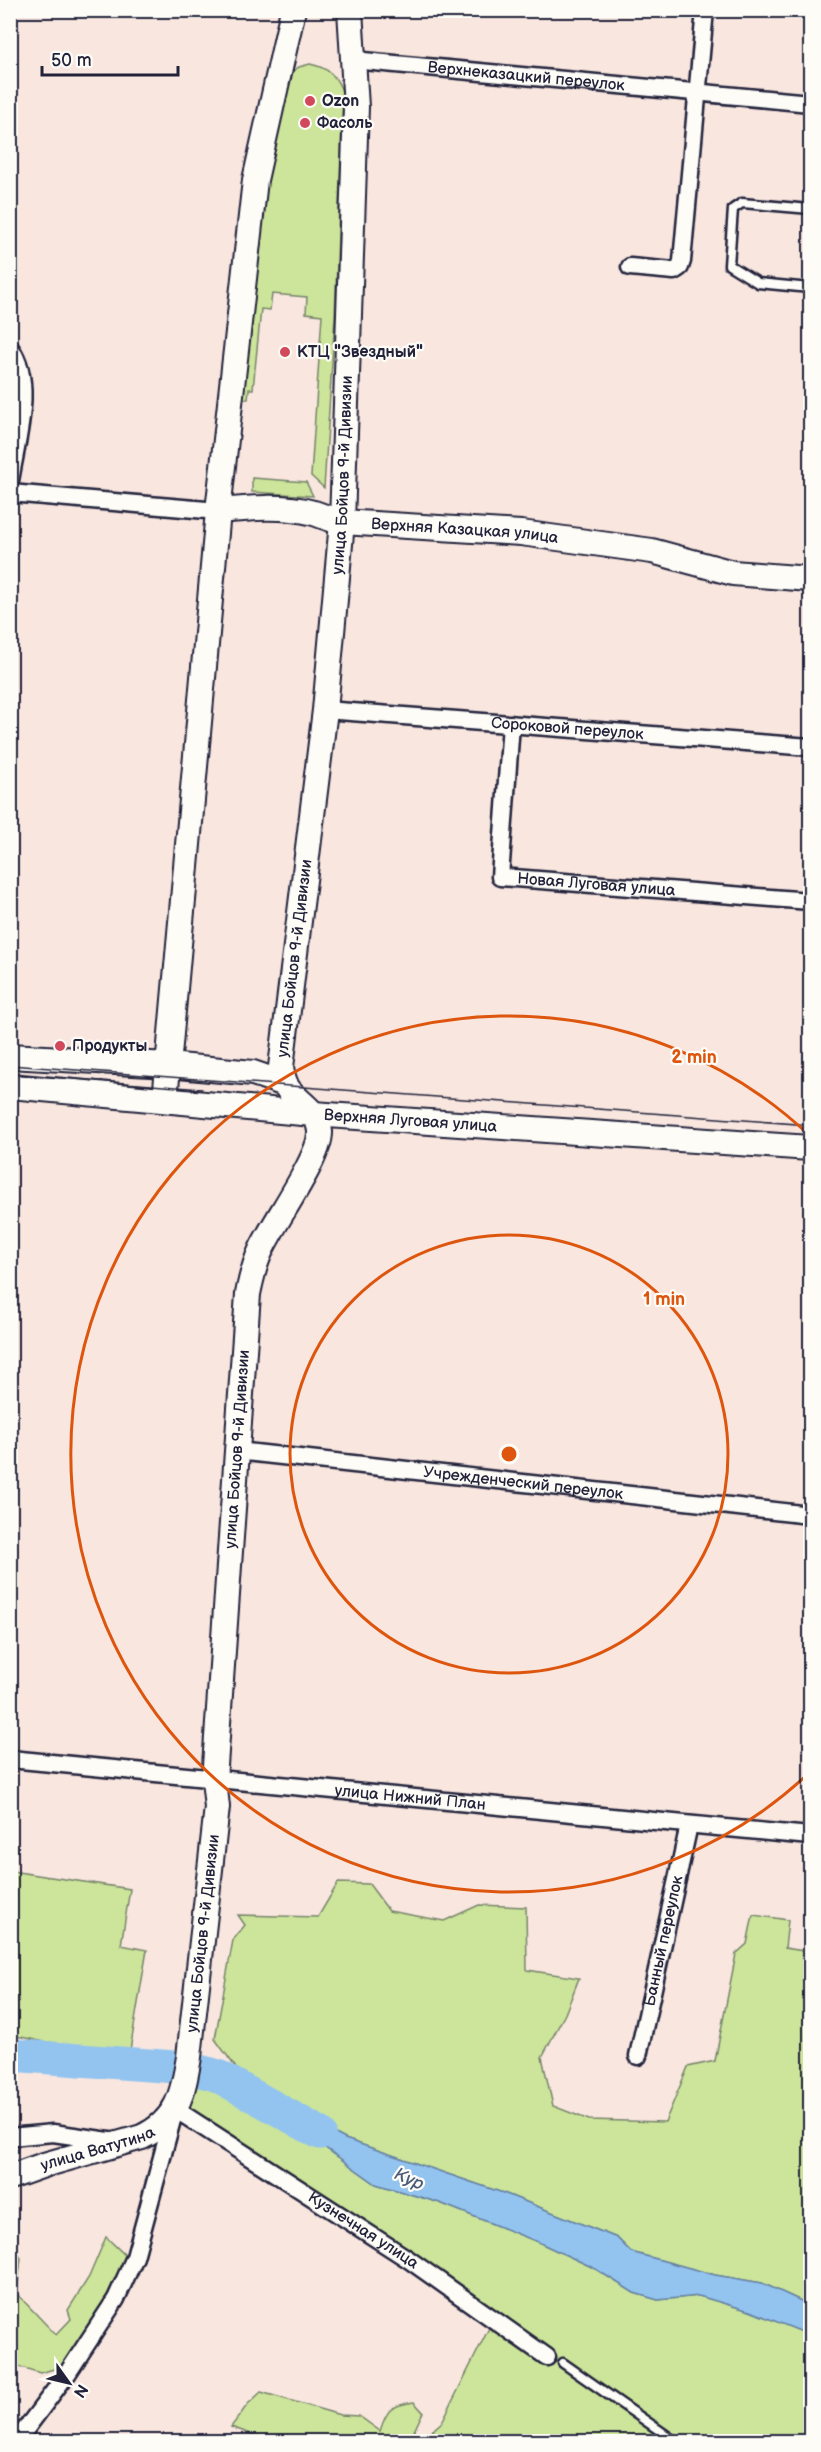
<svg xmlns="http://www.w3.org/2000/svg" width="821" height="2452" font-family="'Balsamiq Sans',sans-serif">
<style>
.green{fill:#cce59a;stroke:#77846a;stroke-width:1.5}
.water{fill:#93c4ef;stroke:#6683a7;stroke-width:1.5}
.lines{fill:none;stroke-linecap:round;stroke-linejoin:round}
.river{stroke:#93c4ef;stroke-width:33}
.lane-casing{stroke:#22223b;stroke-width:13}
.street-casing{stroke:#22223b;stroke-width:21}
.secondary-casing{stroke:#22223b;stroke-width:28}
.lane{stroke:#fdfcf7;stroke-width:8}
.street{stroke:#fdfcf7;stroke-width:16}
.secondary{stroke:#fdfcf7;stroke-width:24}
.tram{stroke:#22223b;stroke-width:1.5}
.ring{fill:none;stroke:#de560e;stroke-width:3}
.poi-dot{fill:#d1495b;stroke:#fdfcf7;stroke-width:2}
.labels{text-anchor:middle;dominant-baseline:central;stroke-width:4.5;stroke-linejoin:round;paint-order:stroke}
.street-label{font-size:16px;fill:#22223b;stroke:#fdfcf7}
.poi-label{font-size:16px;font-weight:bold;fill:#22223b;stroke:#fdfcf7;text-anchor:start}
.water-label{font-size:18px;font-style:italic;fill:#4a5b7a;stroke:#fdfcf7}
.centre{fill:#de560e;stroke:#fdfcf7;stroke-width:3}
.ring-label{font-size:18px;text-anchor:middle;font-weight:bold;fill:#de560e;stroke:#fdfcf7;stroke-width:4.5;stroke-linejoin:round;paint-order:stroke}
</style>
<rect width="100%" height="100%" fill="#f8e6df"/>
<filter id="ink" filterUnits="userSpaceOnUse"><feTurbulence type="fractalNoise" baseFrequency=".0167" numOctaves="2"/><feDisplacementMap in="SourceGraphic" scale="12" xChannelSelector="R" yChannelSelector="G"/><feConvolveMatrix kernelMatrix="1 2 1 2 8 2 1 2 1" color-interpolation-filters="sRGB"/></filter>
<g filter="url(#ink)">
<path class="green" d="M310,64C329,68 337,76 343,94L335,316L324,488L311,476L322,315L306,313L307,297L272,294L270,310L261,309L253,389H249L248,399H241L234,478L230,477L263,181L285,77L299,67Z
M252,478L306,482L313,496L252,492Z
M11,1871L130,1889L121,1945L147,1950L130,2050L45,2042L11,2035Z
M338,1883L369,1884L389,1911L444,1921L479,1905L526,1907L527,1970L579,1978L565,2014L542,2057L553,2106L589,2120L665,2122L688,2067L715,2061L736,1954L747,1944L753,1915L788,1920L785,1948L810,1952V2305L762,2283L715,2275L631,2252L617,2238L506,2194L345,2139L286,2108L244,2079L215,2039L233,1940L245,1925L238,1915L318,1917Z
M193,2080H217L278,2114L376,2184L440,2203L538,2242L594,2268L634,2293L658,2300L699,2296L750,2311L810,2335V2441H420L442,2422L495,2316L189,2113Z
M106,2237L127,2257L95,2318L61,2367L40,2373L18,2366L11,2370L10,2246L21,2258L17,2294L56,2335L71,2319L68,2310L89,2277Z
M261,2392L340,2415L359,2416L380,2431C387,2409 390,2406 414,2402L423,2412L414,2431L417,2441H272L231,2427L248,2404Z"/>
<path class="water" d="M286,2108L345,2139L506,2194L617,2238L631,2252L715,2275L762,2283L810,2305V2335L750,2311L699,2296L658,2300L634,2293L594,2268L538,2242L440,2203L376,2184L278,2114Z"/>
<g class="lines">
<path class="river" d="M10,2055L176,2067C190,2069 204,2071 218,2076L320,2133"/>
<g class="lane-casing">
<path id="lane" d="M810,209L742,203L733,209L729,265L758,283L810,288
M563,2363L676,2442"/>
</g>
<g class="street-casing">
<g id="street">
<path id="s1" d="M353,60L810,103"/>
<path d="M630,267L674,271L680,267L682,261L705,10"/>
<path d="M10,348C35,382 16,442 10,481"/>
<path d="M10,493L218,511"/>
<path id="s2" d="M325,710L810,747"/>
<path id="s3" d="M511,724L500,877L810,901"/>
<path id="s4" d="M237,1451L810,1515"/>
<path id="s5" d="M10,1759L810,1836"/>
<path id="s6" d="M638,2056L689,1825"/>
<path d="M10,2137L53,2133L116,2142"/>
<path id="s7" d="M16,2442L67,2374L116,2299L135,2257L175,2109L408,2259L547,2357"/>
</g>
</g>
<g class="secondary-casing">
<g id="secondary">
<path id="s8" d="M218,511C250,508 283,505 314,513C323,516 332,520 342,522L521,533L652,551L733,573L810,579"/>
<path d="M10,1056L168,1065L253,1073L285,1084"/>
<path id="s9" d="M10,1086L313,1114L810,1148"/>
<path d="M165,1100L218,511L255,180L293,10"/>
<path id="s10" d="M10,2177L44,2165L142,2137C178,2120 183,2093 189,2057L217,1807L214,1780L248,1294C251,1279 254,1265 261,1250C273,1223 321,1157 320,1132C319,1111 299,1103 288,1089C284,1082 282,1074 281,1067L325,710L342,522L356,107L350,10"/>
</g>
</g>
<use href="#lane" class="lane"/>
<use href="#street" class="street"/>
<use href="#secondary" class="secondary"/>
<path class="tram" d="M10,1065L810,1125
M10,1074L202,1089"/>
</g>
</g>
<g class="ring">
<circle cx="509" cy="1454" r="219"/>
<path d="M810 1772A438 438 0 1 1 810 1136"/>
</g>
<g class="poi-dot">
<circle cx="310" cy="101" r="6"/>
<circle cx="305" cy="123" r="6"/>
<circle cx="285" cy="352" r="6"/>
<circle cx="60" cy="1046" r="6"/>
</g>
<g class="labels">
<g class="street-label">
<text stroke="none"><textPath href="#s1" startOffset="174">Верхнеказацкий переулок</textPath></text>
<text stroke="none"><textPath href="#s10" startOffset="1854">улица Бойцов 9-й Дивизии</textPath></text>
<text stroke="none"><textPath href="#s8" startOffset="249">Верхняя Казацкая улица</textPath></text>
<text stroke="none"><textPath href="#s2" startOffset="243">Сороковой переулок</textPath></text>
<text stroke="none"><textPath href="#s3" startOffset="250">Новая Луговая улица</textPath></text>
<text stroke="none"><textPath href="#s10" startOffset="1368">улица Бойцов 9-й Дивизии</textPath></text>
<text stroke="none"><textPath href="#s9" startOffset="402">Верхняя Луговая улица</textPath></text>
<text stroke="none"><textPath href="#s10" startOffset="846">улица Бойцов 9-й Дивизии</textPath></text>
<text stroke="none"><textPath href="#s4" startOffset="288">Учрежденческий переулок</textPath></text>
<text stroke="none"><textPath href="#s5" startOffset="402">улица Нижний План</textPath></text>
<text stroke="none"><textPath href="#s10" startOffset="360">улица Бойцов 9-й Дивизии</textPath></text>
<text stroke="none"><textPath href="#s6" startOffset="118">Банный переулок</textPath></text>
<text stroke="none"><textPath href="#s10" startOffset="92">улица Ватутина</textPath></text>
<text stroke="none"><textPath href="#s7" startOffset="598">Кузнечная улица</textPath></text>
</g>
<g class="poi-label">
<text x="322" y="101">Ozon</text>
<text x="317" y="123">Фасоль</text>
<text x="297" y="352">КТЦ "Звездный"</text>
<text x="72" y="1046">Продукты</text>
</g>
<g class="water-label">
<text transform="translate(409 2179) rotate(24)">Кур</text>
</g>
</g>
<circle cx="509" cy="1454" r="9" class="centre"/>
<g class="ring-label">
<text x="694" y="1063">2 min</text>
<text x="664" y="1305">1 min</text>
</g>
<rect width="821" height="2452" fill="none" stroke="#fdfcf7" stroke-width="36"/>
<rect x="18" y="18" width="785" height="2416" fill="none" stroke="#22223b" stroke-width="2" filter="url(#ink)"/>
<g transform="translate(69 2383) rotate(124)" stroke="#fdfcf7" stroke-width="4.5" paint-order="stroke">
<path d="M0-4.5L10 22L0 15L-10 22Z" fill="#22223b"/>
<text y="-9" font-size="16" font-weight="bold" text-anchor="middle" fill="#22223b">N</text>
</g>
<path d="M42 66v9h136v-9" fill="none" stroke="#22223b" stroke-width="3"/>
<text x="51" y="66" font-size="18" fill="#22223b" stroke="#fdfcf7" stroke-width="4.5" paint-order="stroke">50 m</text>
</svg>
